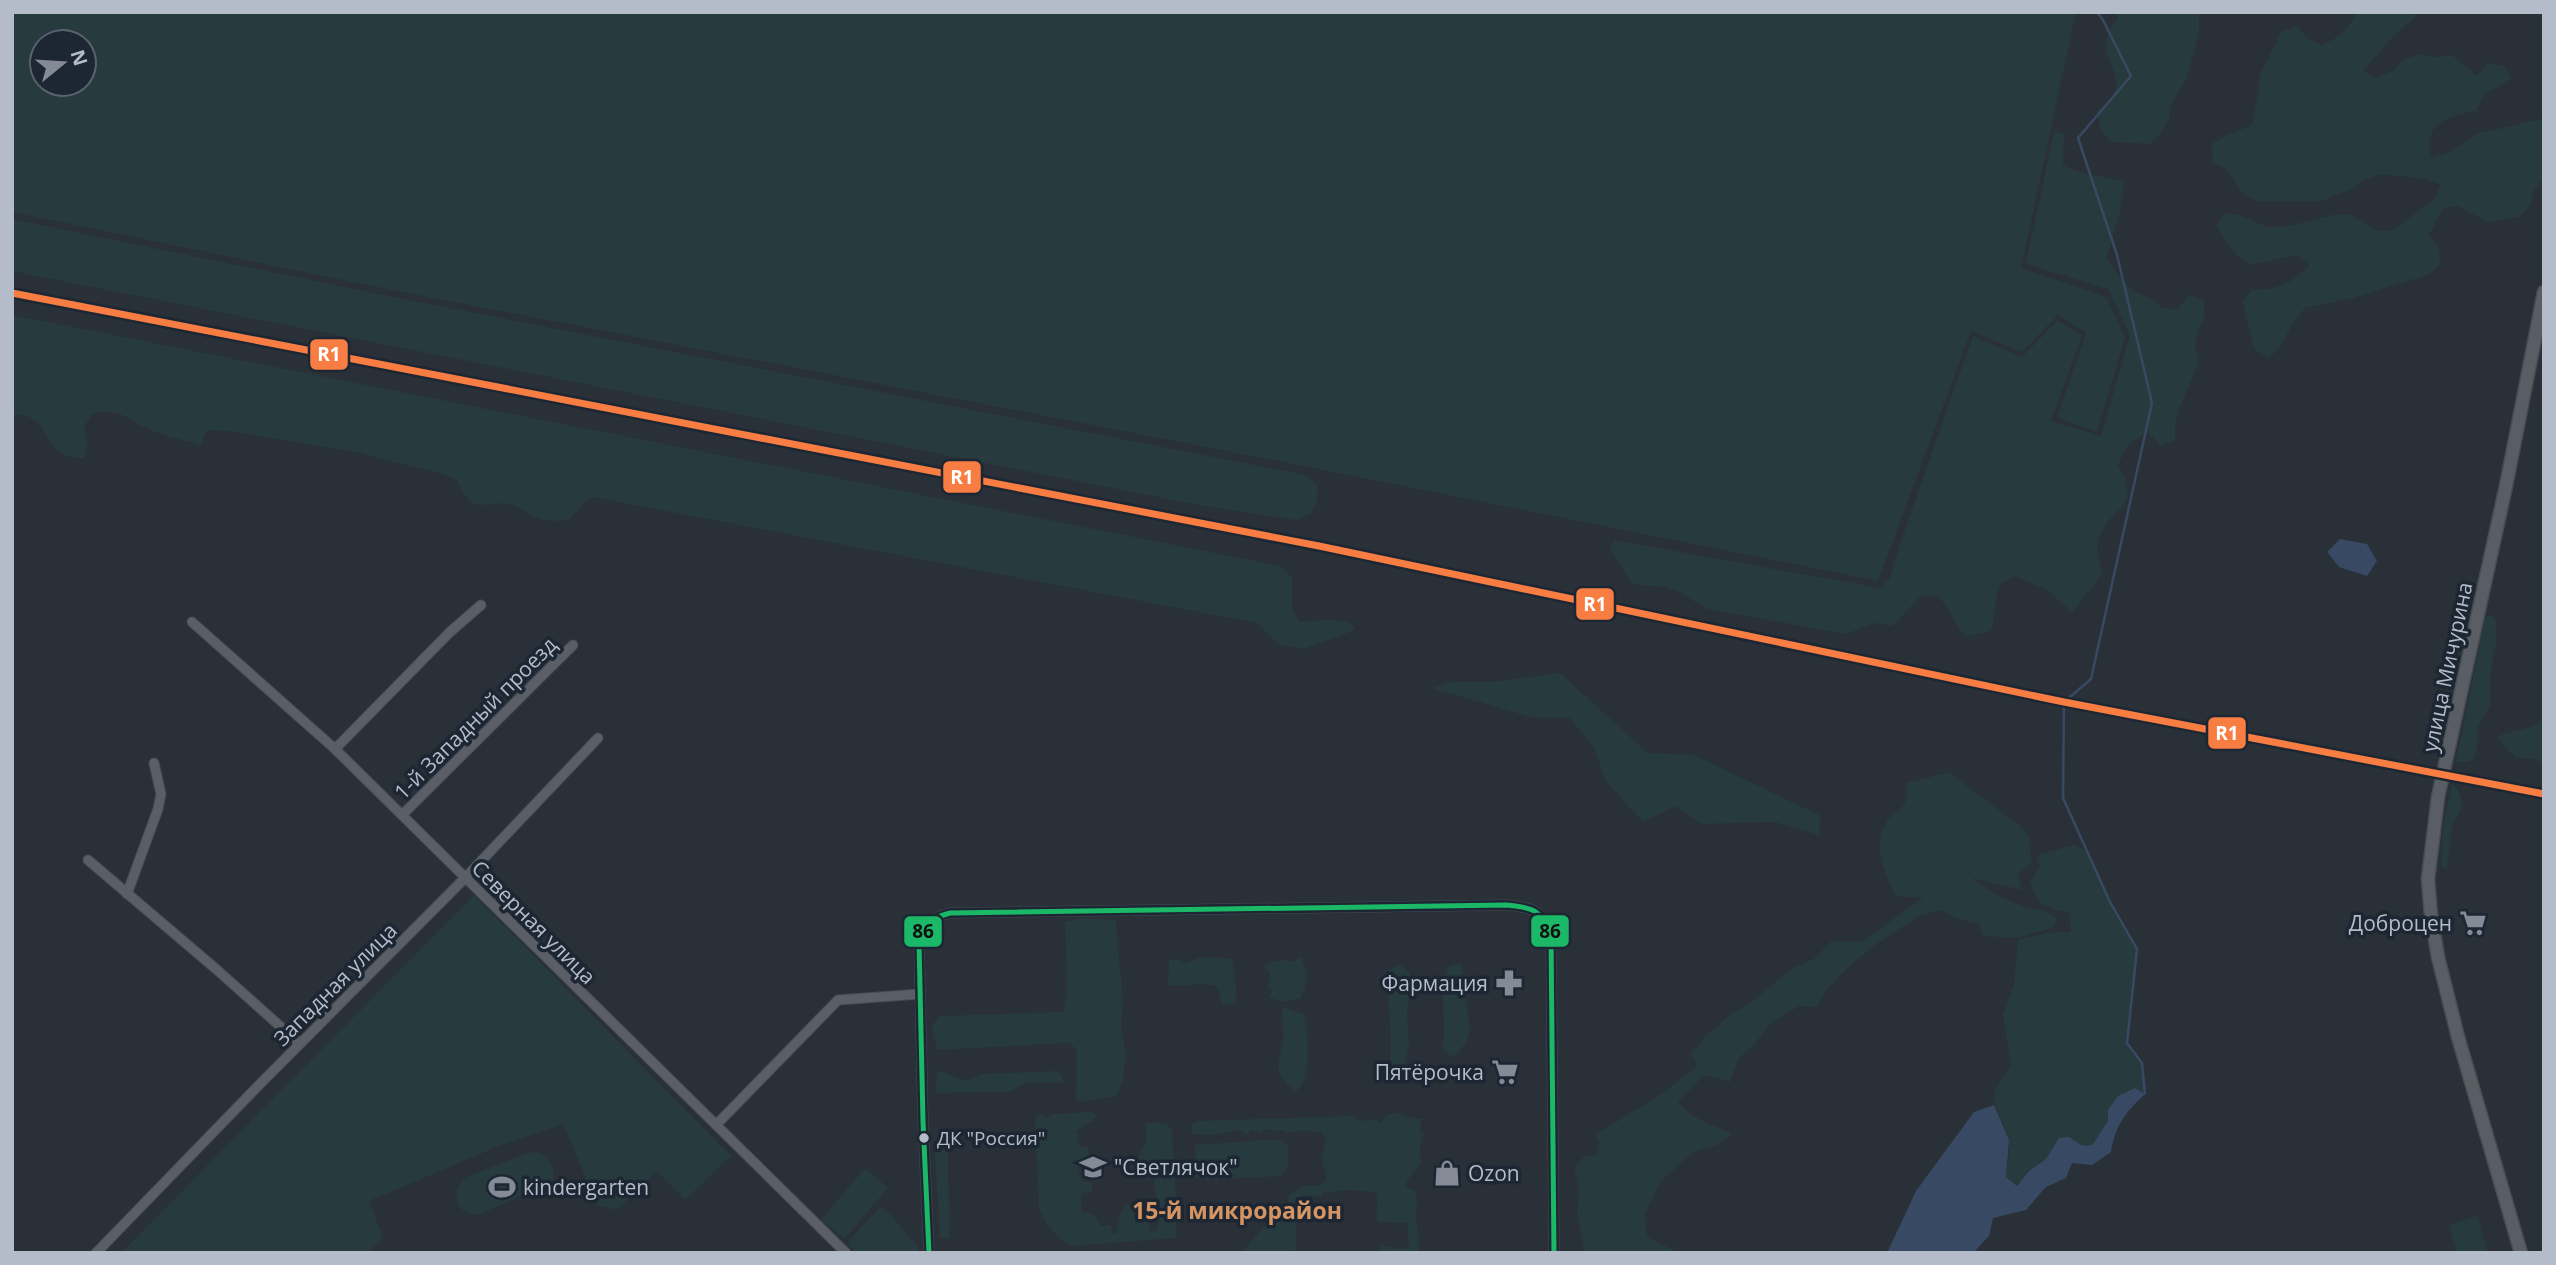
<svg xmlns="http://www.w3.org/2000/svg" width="2556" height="1265" font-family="'Open Sans',sans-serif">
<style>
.green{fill:#273a3e;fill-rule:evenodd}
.water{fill:#384963}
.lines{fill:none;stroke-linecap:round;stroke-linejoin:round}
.stream{stroke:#384963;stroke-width:2.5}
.street-casing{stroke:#484c53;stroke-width:11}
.secondary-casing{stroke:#484c53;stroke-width:15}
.street{stroke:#5a5e66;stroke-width:9}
.secondary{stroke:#595d64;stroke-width:12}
.bus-1-casing{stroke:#1d2633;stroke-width:10}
.bus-1{stroke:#1ab867;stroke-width:5}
.rail-1-casing{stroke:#1d2633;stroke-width:12}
.rail-1{stroke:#f77d43;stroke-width:7}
.bus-dot{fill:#b4bcc9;stroke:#1d2633;stroke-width:2.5}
.labels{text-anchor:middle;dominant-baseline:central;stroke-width:7;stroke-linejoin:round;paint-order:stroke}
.bus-label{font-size:19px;fill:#b4bcc9;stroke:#1d2633;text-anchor:start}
.street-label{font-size:21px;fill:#b4bcc9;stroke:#1d2633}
.poi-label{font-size:21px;fill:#b4bcc9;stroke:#1d2633;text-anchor:end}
.neighbourhood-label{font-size:23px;font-weight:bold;fill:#d59563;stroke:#1d2633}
.line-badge{stroke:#1d2633;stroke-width:2.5}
.badge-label{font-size:19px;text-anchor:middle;font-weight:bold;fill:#fff}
.pale-badge-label{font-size:19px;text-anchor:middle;font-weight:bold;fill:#111}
</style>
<rect width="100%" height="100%" fill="#2a3038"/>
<path class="green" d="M12,12H2076L2021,268L2106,297L2125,337L2097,432L2057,418L2086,333L2058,315L2022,352L1971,331L1878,581L1232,452L392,290L12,212ZM42,42H84V84H42Z
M2117,12H2202L2199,18V33L2186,80L2171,104L2169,119L2161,133L2150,144L2111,142L2100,129L2097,112C2102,107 2109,102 2113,96C2128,71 2087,54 2118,19Z
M2357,12H2414L2415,17L2392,38L2363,71L2376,78L2392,71L2404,59L2420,54L2435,57L2452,55L2477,76L2487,63L2504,66L2511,79L2484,95L2477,110C2448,118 2423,120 2431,158L2448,153L2476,134L2540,119L2544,122V178L2534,190L2530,206L2519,217L2487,222L2458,206L2443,208L2429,235L2439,247L2440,264L2430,274L2353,298L2305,308L2295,320L2279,348L2269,358L2254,349L2243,302L2252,289C2277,291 2292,283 2310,265L2297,255L2249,265L2236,254L2216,227L2224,213L2239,215L2268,227H2285L2333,215L2349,214L2377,231L2394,230L2433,200L2441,185L2426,179L2380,174L2365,180L2352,189L2322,201H2257L2243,194L2227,169L2213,162L2211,145C2224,134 2238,132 2253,124L2260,75L2281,32L2297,26L2307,38L2321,45C2339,38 2348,30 2357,12Z
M2054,131L2064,134L2063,165C2083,177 2101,174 2124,182L2120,212L2107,257C2114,270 2125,286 2138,293C2151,299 2151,296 2162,308L2178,309L2188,295L2204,300V316L2198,332L2195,347L2199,362L2179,409L2175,424V440L2160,445L2149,433C2131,439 2126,447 2118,465C2145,511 2108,504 2098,542C2096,551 2101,565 2102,575L2072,612L2047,590L2015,576L2000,584C1994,600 1996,615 1991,631L1965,637L1939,596L1923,595C1910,604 1905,617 1891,626L1875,623L1846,634L1707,609L1679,592L1663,587L1632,584L1610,549L1614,540L1880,588L1890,578L1901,541L1973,336L2022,357L2058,320L2082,336L2051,421L2101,436L2130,335L2108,289L2026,264Z
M12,219L393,297L1306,475L1317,485V500L1311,514L1296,520L1198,505L12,271Z
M12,315L1281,566L1292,578V609L1299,622L1330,620L1350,622L1355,630L1303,649L1278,644L1257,623L592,497L581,506L570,519C553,523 543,521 527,513C523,511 517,506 512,505C482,498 475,520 457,480C427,466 393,464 361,453L237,432L207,430L201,445C185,440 168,437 153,431C127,421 122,407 92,414L84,427L88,443L84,458C79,458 72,458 67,456C39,445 50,412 12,415Z
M2491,614L2496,620V644L2490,675V706L2477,728L2478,743L2474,759L2468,762H2456L2485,618Z
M1560,673L1648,753L1694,755L1821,816L1819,835L1775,822L1702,824L1675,806L1643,822L1606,782L1594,748L1570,718L1530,717L1432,688L1452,682H1491Z
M2544,719V763L2532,758H2516L2496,737C2514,729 2528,732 2544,719Z
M1949,772L2020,826L2028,835L2032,862L2018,874L2022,890L1972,878C1987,889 2002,900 2021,905C2034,910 2045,909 2057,918L2054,927L2018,938L1983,936L1979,924L1954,918L1942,910L1919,916L1872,947L1842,973L1824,993L1817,1007L1799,1006L1768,1026L1753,1046L1739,1058L1730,1082L1704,1075L1678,1102C1692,1120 1711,1123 1732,1134L1720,1144L1693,1152L1660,1182L1645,1214L1647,1237L1680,1253H1585L1577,1213L1579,1188L1574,1167L1584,1157L1597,1155L1599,1142L1595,1135L1663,1093L1697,1066L1691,1053L1705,1037L1731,1014L1750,1003L1794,967L1814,959L1832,941L1861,942L1923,898L1896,896C1885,873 1870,844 1888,820C1893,814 1900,809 1905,804L1907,783Z
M2452,784L2458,789L2463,805L2452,826L2447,869L2441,866L2443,826Z
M2074,845L2086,850L2110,902L2137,949L2127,1043L2142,1063L2145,1094L2135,1088L2093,1144C2083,1149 2078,1143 2069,1137L2059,1138L2046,1159L2029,1171L2017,1186L2006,1177C2007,1165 2011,1149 2008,1137C1997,1101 1982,1101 2011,1066L2003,1015L2014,984L2018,940L2046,933L2071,932L2069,913C2044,907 2038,907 2030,881L2040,867L2037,855Z
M474,895L731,1156L685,1200L657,1171L617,1210L597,1205L563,1124L499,1146L369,1201L383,1238L367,1253H121Z
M1082,918L1116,920L1123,1003L1121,1026L1126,1054L1123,1080L1117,1096L1076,1102L1077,1051L1070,1043L937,1050L932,1026L939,1016L1063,1012L1067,993L1065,922Z
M1220,957L1232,959L1237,994L1235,1003L1222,1004L1217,986C1202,981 1185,988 1168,985L1169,960L1177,959L1185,963L1199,958Z
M1300,957C1310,972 1308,982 1301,998L1282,1002L1269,997L1272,988L1268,990L1270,972L1264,966C1273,961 1283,958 1293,962Z
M1461,963L1470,1030L1466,1043L1453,1058L1442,1049C1448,1022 1437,993 1448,967Z
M1399,964L1409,972L1411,988L1407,1012L1409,1043L1404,1072L1393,1079C1390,1065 1391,1053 1391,1039C1390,1015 1386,993 1389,970Z
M1283,1007L1304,1014C1308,1028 1310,1070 1303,1083C1302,1085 1297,1090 1296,1092C1268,1069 1282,1064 1283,1036C1284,1026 1280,1017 1283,1007Z
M937,1070L967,1081L982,1074L1059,1071L1064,1082L1026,1083L1009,1092L935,1093Z
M1091,1112L1097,1115L1094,1120L1076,1131L1080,1146L1086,1147L1090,1151L1089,1156L1079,1164L1078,1172L1084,1182H1092V1192L1083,1193L1081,1197L1082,1212C1093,1213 1097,1216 1101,1226L1111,1225L1112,1233L1116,1234C1121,1214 1118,1197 1145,1207L1151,1232L1157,1230L1159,1220L1152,1166L1146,1164L1143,1177L1136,1180L1132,1168L1146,1142V1123H1166L1172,1131L1177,1216L1176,1238L1071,1246C1056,1238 1045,1224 1039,1208L1035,1117L1039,1114L1046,1118L1053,1114Z
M1393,1113C1405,1113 1411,1120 1422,1119L1419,1130L1424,1133L1420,1147L1421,1163L1407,1181L1406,1187L1415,1190C1420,1207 1414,1208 1416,1218C1418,1230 1420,1240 1418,1253H1377L1381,1245L1403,1249L1409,1246L1407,1223L1378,1222C1374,1211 1380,1202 1375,1192L1344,1190L1328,1193L1326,1190L1321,1196L1302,1195L1293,1204L1296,1215V1249L1288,1253H1242C1253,1240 1273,1213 1288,1207V1196C1298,1187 1305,1184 1317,1186L1326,1181V1174L1321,1158L1326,1140L1322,1132L1296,1131L1287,1133L1283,1130L1277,1132L1265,1129L1260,1133L1251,1130L1247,1135L1237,1129C1225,1135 1206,1136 1193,1134L1191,1125L1196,1121L1354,1116L1359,1121L1376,1119L1381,1124L1385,1116Z
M938,1131L949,1139L948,1167L950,1239L940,1238L934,1142Z
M1279,1139L1288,1146V1168L1281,1176L1201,1180L1196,1177L1195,1145Z
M536,1152C550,1156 557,1170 552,1183L480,1214C456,1218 448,1190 467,1177L527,1153Z
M865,1168L888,1188L844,1239L821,1220Z
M880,1207L890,1214L919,1248L918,1253H857L847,1243Z
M2477,1216L2488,1253H2457L2449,1225Z"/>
<path class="water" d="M2340,539L2367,544L2377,561L2367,576L2339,567L2327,552Z
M2135,1088L2145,1094C2125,1113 2116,1124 2111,1152L2092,1165L2072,1163L2066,1178L2046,1187L2026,1210L1993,1218L1989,1236L1973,1253H1887L1916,1191L1974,1112L1994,1105L2009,1140L2006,1177L2017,1186L2029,1171L2046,1159L2059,1138L2069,1137L2081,1145L2087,1146L2093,1144L2108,1121V1110L2118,1096Z"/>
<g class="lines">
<path class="stream" d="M2097,12L2103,20L2131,76L2078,138L2117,255L2152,403L2091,679L2064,702L2063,798L2110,902L2137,949L2127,1043L2142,1063L2145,1094"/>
<g class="street-casing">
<path id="street" d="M192,622L335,749L846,1253
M335,749L450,632L481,605
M402,815L573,645
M88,860L216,969L300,1044
M127,894L158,809L161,794L154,763
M716,1125L838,1000L920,994
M96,1253L259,1085L465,878L598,738
M929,1253L923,1121L919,942C924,924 931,918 950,913L1506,905C1530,907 1542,909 1551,934L1554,1253"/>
</g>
<g class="secondary-casing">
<path id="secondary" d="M2521,1253L2458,1037L2438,957L2431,915L2428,879L2438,797L2506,486L2544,292"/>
</g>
<use href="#street" class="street"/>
<use href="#secondary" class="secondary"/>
<g class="bus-1-casing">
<path id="bus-1" d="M929,1253L923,1121L919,942C924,924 931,918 950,913L1506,905C1530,907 1542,909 1551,934L1554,1253"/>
</g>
<use href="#bus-1" class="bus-1"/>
<g class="rail-1-casing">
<path id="rail-1" d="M12,293L1319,546L2064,702L2544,794"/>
</g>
<use href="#rail-1" class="rail-1"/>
</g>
<defs>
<g id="supermarket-bare" transform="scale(2.1)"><path d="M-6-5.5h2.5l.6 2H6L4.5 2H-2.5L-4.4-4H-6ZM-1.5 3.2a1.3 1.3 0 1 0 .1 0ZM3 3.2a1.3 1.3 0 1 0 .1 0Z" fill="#848b96" stroke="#1d2633" stroke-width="2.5" paint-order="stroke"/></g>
<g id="pharmacy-bare" transform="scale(2.1)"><path d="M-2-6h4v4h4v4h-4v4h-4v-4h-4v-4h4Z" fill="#848b96" stroke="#1d2633" stroke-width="2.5" paint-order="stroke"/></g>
<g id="school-bare" transform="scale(2.1)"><path d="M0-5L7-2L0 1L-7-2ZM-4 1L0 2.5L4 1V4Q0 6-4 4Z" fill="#848b96" stroke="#1d2633" stroke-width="2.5" paint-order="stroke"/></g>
<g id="shop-bare" transform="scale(2.1)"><path d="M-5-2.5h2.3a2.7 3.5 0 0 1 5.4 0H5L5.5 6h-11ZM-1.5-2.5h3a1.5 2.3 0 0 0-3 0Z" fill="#848b96" stroke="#1d2633" stroke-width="2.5" paint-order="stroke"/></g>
<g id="stadium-bare" transform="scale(2.1)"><path d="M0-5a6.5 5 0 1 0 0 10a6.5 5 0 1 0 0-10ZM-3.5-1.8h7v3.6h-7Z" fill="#848b96" stroke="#1d2633" stroke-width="2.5" paint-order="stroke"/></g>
</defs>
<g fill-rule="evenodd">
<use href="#supermarket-bare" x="2473" y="923"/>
<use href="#pharmacy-bare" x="1509" y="983"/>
<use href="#supermarket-bare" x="1505" y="1072"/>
<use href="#school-bare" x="1093" y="1167"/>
<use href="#shop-bare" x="1447" y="1173"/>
<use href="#stadium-bare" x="502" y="1187"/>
</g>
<circle class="bus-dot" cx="924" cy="1138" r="6"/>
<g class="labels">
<g class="bus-label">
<text x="937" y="1138">ДК "Россия"</text>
</g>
<g class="street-label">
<text transform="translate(2447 667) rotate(-78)">улица Мичурина</text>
<text transform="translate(475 718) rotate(-45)">1-й Западный проезд</text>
<text transform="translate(534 922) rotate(45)">Северная улица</text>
<text transform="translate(335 984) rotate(-45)">Западная улица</text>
</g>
<g class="poi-label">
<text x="2452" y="923">Доброцен</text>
<text x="1488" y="983">Фармация</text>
<text x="1484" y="1072">Пятёрочка</text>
<text x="1114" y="1167" text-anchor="start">"Светлячок"</text>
<text x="1468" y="1173" text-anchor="start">Ozon</text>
<text x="523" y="1187" text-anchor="start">kindergarten</text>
</g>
<g class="neighbourhood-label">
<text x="1237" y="1210">15-й микрорайон</text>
</g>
</g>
<g class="line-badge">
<rect x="309" y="338" width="40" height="33" rx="7" fill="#f77d43"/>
<rect x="942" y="460" width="40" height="34" rx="7" fill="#f77d43"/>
<rect x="1575" y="587" width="40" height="34" rx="7" fill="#f77d43"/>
<rect x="2207" y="716" width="40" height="34" rx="7" fill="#f77d43"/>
<rect x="1530" y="914" width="40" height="34" rx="7" fill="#1ab867"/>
<rect x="903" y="915" width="40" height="33" rx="7" fill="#1ab867"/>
</g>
<g class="badge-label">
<text x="329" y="361">R1</text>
<text x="962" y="484">R1</text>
<text x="1595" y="611">R1</text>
<text x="2227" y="740">R1</text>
</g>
<g class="pale-badge-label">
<text x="1550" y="938">86</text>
<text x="923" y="938">86</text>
</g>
<rect width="2556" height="1265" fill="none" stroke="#b4bcc9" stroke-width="28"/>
<g transform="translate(63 63) rotate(72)"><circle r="33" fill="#1d2633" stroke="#59626f" stroke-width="2"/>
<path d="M0-5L12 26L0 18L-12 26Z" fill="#848b96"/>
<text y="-10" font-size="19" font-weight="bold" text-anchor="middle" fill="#b4bcc9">N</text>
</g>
</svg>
